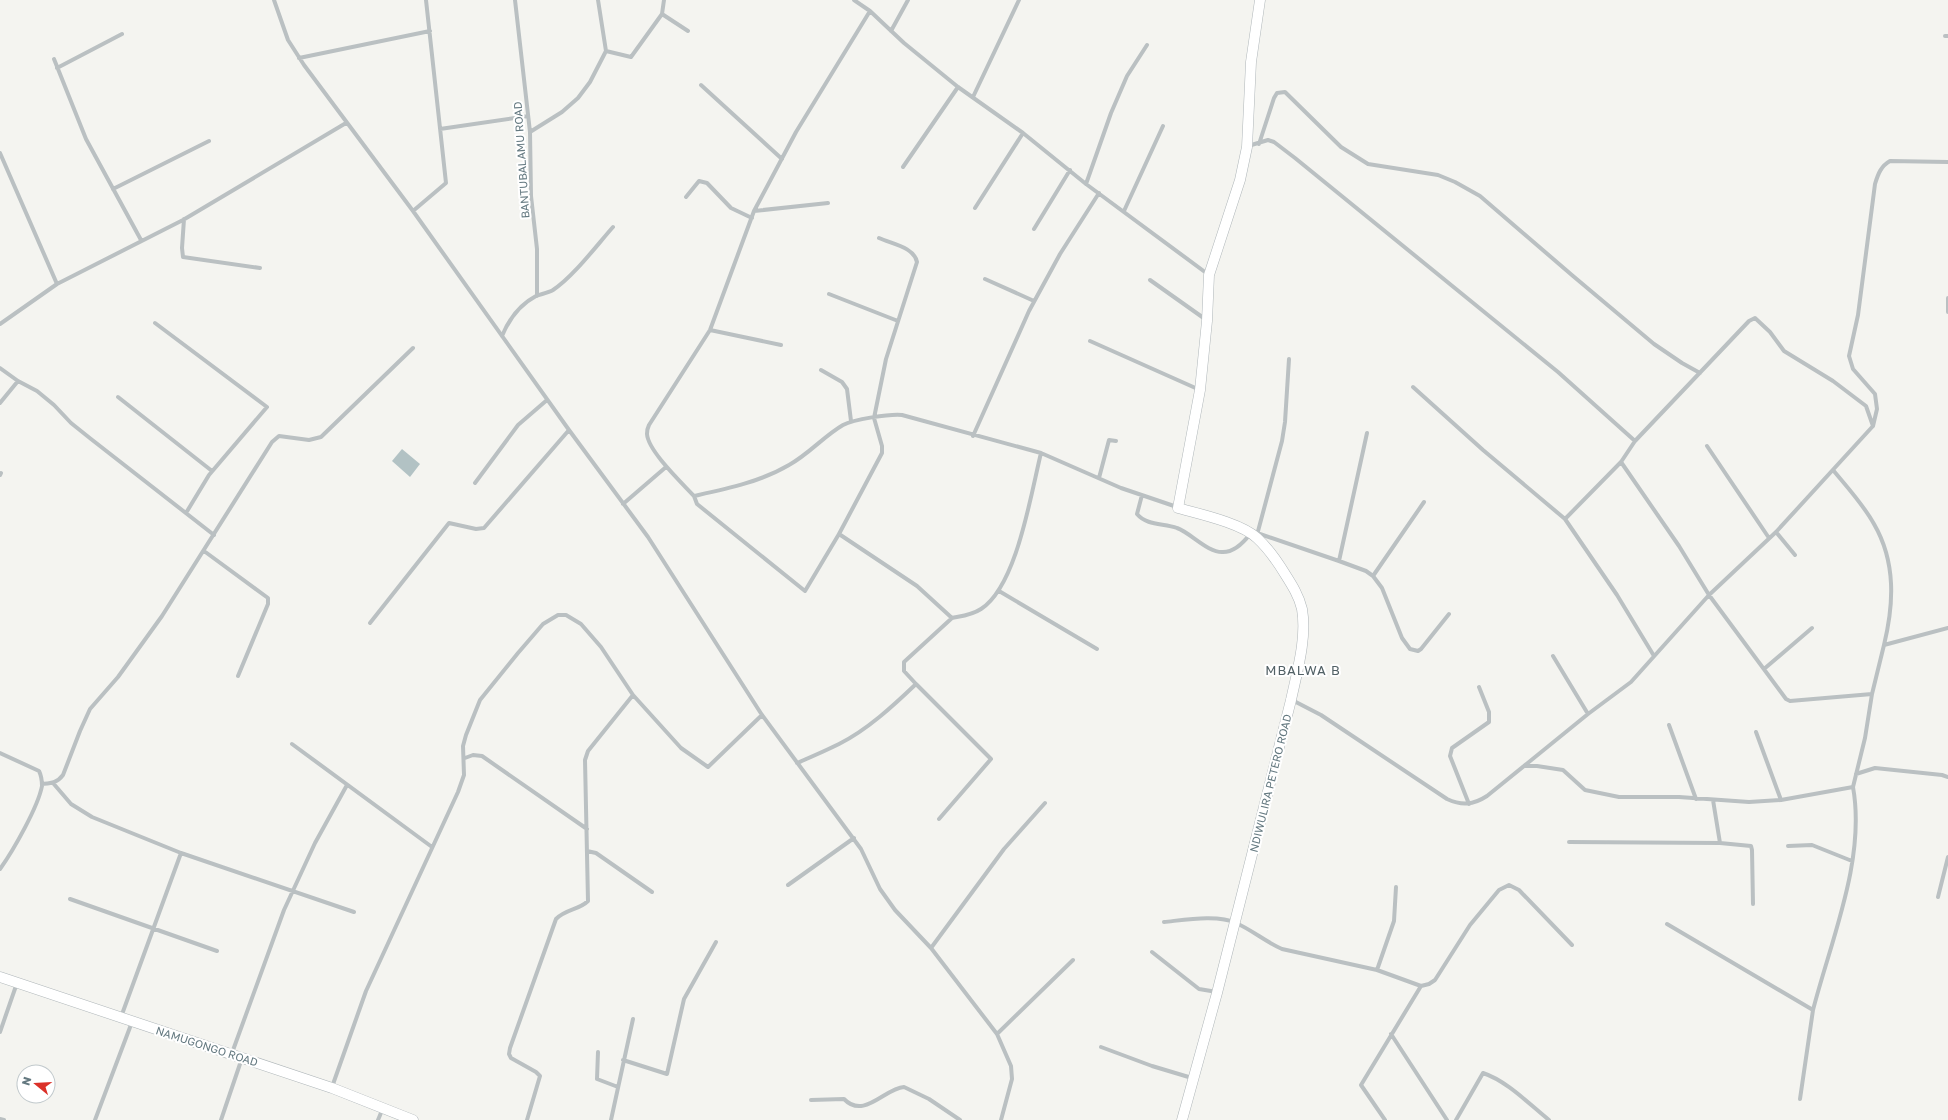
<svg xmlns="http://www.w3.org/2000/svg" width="1948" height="1120" font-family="'Golos Text',sans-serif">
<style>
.water{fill:#b2c2c4}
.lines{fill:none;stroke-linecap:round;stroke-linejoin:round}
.secondary-casing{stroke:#afb6b9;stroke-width:11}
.street{stroke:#bac0c2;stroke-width:4}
.secondary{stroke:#fff;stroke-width:10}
.labels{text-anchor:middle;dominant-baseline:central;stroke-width:4;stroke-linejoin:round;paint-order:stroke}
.street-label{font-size:11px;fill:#647980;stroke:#fff}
.quarter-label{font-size:13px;letter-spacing:1px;fill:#526166;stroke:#fff}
</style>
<rect width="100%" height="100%" fill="#f4f4f0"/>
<path class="water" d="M402,449L420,464L410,477L392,461Z"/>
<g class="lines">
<g class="secondary-casing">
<path id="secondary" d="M0,977L332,1088L413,1120
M1182,1120L1217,993L1291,700C1297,672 1307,638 1302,609C1299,596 1292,585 1285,574C1277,561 1268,548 1257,538C1241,523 1199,514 1178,508L1200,390L1207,321L1209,275L1240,180L1247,147L1251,62L1260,0"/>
</g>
<path class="street" d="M274,0L288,40L304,65L413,211L569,430L648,537L762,715L861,849L880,889L895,910L931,948L997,1034L1011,1066L1012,1079L1001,1120
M515,0L530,132L531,196L537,249V296
M854,0L870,11L904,43L958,87L1023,133L1086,184L1209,275
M870,11L796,132L754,211L710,330L649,425C648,427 647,431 647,434C648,451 682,483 694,496C726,489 760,482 789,465C809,454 824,436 843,425C854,419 889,414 902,415L1041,453L1121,488L1177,507
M662,14L688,31
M891,31L908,0
M1945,36H1948
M606,51L631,57L662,14L664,0
M299,58L430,31
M54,59L86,139L141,240
M57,68L122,34
M701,85L782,159
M973,97L1019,0
M440,129L528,116
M530,132L562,112L578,98L590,82L606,51L598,0
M1259,144L1274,98L1277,93L1285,92L1341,147L1368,164L1438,175L1455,182L1480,196L1573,276L1654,344L1682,363L1700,373
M1248,146L1268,140L1274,142L1295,158L1558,372L1635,441
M0,153L57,284
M903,167L958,87
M1086,184L1111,113L1127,76L1147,45
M113,189L209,141
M686,197L699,181L707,183L731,208L752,218
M975,208L1023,133
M413,211L446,183L426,0
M754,211L828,203
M1124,211L1163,126
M184,219L182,248L183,257L260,268
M1034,229L1070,170
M985,279L1034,301
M1150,280L1205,319
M829,294L898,321
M1948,298V312
M155,323L267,407L209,475L186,513
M0,324L57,284L183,220L346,123
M710,330L781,345
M502,336C509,319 519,305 536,296C541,294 548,293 553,290C573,277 597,245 613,227
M1090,341L1200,390
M0,368L18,381L37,391L54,405L71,423L91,439L214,535
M821,370L842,382L847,389L851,421
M1413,387L1483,450L1565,519L1617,595L1654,656
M118,397L212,471
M0,403L18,381
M973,436L1029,311L1060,254L1099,193
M1707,446L1769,538
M1621,462L1679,546L1709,595L1786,699L1790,701L1872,694
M1833,470C1847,487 1863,504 1874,524C1896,562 1894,604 1884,645
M0,475L1,473
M1099,478L1109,440L1116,441
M475,483L518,425L547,400
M1142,495L1137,514C1147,526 1164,523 1177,528C1191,533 1208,553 1223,552C1234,552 1244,542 1250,534
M694,496L697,504L805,591L839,534
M623,504L666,467
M1565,519L1621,462L1635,441L1749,321L1755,318L1770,332L1784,351L1833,381L1866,406L1873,426
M1776,532L1795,555
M1257,533L1339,561L1366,571L1373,576L1382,588L1402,638L1410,649L1418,651L1421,649L1449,614
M1257,535L1282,441L1285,422L1289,359
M204,551L268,598V604L238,676
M1339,561L1367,433
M1373,576L1424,502
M999,591L1097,649
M952,618C962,616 972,615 981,609C1017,586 1031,493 1041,453
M370,623L449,523L476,529L484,528L569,430
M1553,656L1588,714
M1764,669L1812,628
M916,684L991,759L939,819
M1292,700L1321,715L1447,799C1462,806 1473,805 1487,796L1588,714L1631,682L1709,595L1776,532L1873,426L1877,409L1875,394L1853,369L1849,356L1858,315L1875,184C1878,174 1881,166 1890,161L1948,162
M1669,725L1696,799
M1756,732L1781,800
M292,744L432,847
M0,753L39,771C41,775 42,780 42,786C38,807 13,851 0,869
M465,758L473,755L482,756L587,829
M797,763C811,757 825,751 839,744C867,730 893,706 916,684L904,671V662L952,618L917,586L839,534L882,453V446L874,418L886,359L917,262C914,247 892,244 879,238
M1524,766H1537L1563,770L1585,790L1619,797H1679L1749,802L1781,800L1853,787C1866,859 1831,940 1813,1010L1667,924
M1856,774L1875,768L1942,775L1948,777
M53,783L71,804L92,817L181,853L354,912
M42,784C51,783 57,783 63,775L80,731L90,709L118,677L162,616L272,442L279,436L309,440L321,437L413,348
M1853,787L1865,738L1872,694L1884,645L1948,628
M1713,800L1720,843
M1469,804L1450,756L1452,748L1489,722V712L1479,687
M1569,842L1720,843L1751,846L1752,850L1753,904
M1788,846L1812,845L1852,861
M587,851L596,853L652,892
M788,885L854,838
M1938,897L1948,857
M70,899L217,951
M1164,922C1184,920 1218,914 1236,923C1252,930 1266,942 1282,949L1377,970L1421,986L1429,984L1435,980L1470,925L1499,890L1509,885L1519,890L1572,945
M931,948L1004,849L1045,803
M1152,952L1199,989L1217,992
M1377,970L1394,921L1396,887
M121,1017L181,853
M0,1032L17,983
M997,1034L1073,960
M1391,1034L1447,1120
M1101,1047L1152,1066L1192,1078
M598,1052L597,1079L618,1087
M232,1053L284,910L315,843L347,785
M623,1060L667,1074L684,999L716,942
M332,1087L366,991L458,792L464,775L463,746L466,735L480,700L518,653L543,624L558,615H566L581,624L601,647L633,695L681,748L708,767L762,715
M1800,1099L1813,1010
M811,1100L844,1099C864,1120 885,1088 904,1087L929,1099L960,1120
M0,1119L4,1120
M95,1120L132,1022
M221,1120L242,1058
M378,1120L383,1108
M527,1120L540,1076L536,1072L511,1058L509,1054L510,1048L556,919C566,909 579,910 588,901L585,760L588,751L633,695
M611,1120L633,1019
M1385,1120L1361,1085L1421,986
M1456,1120L1483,1073C1507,1081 1529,1104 1549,1120"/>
<use href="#secondary" class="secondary"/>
</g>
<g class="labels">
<g class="street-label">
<text transform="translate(521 160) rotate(-94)">BANTUBALAMU ROAD</text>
<text transform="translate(1270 783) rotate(-76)">NDIWULIRA PETERO ROAD</text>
<text transform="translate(207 1046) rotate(18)">NAMUGONGO ROAD</text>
</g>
<g class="quarter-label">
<text x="1303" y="670">MBALWA B</text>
</g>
</g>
<g transform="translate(36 1084) rotate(288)"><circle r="19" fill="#ffffff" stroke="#c1c9cc"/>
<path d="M0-3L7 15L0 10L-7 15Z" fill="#db3129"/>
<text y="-6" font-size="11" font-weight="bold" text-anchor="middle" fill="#647980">N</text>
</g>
</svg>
